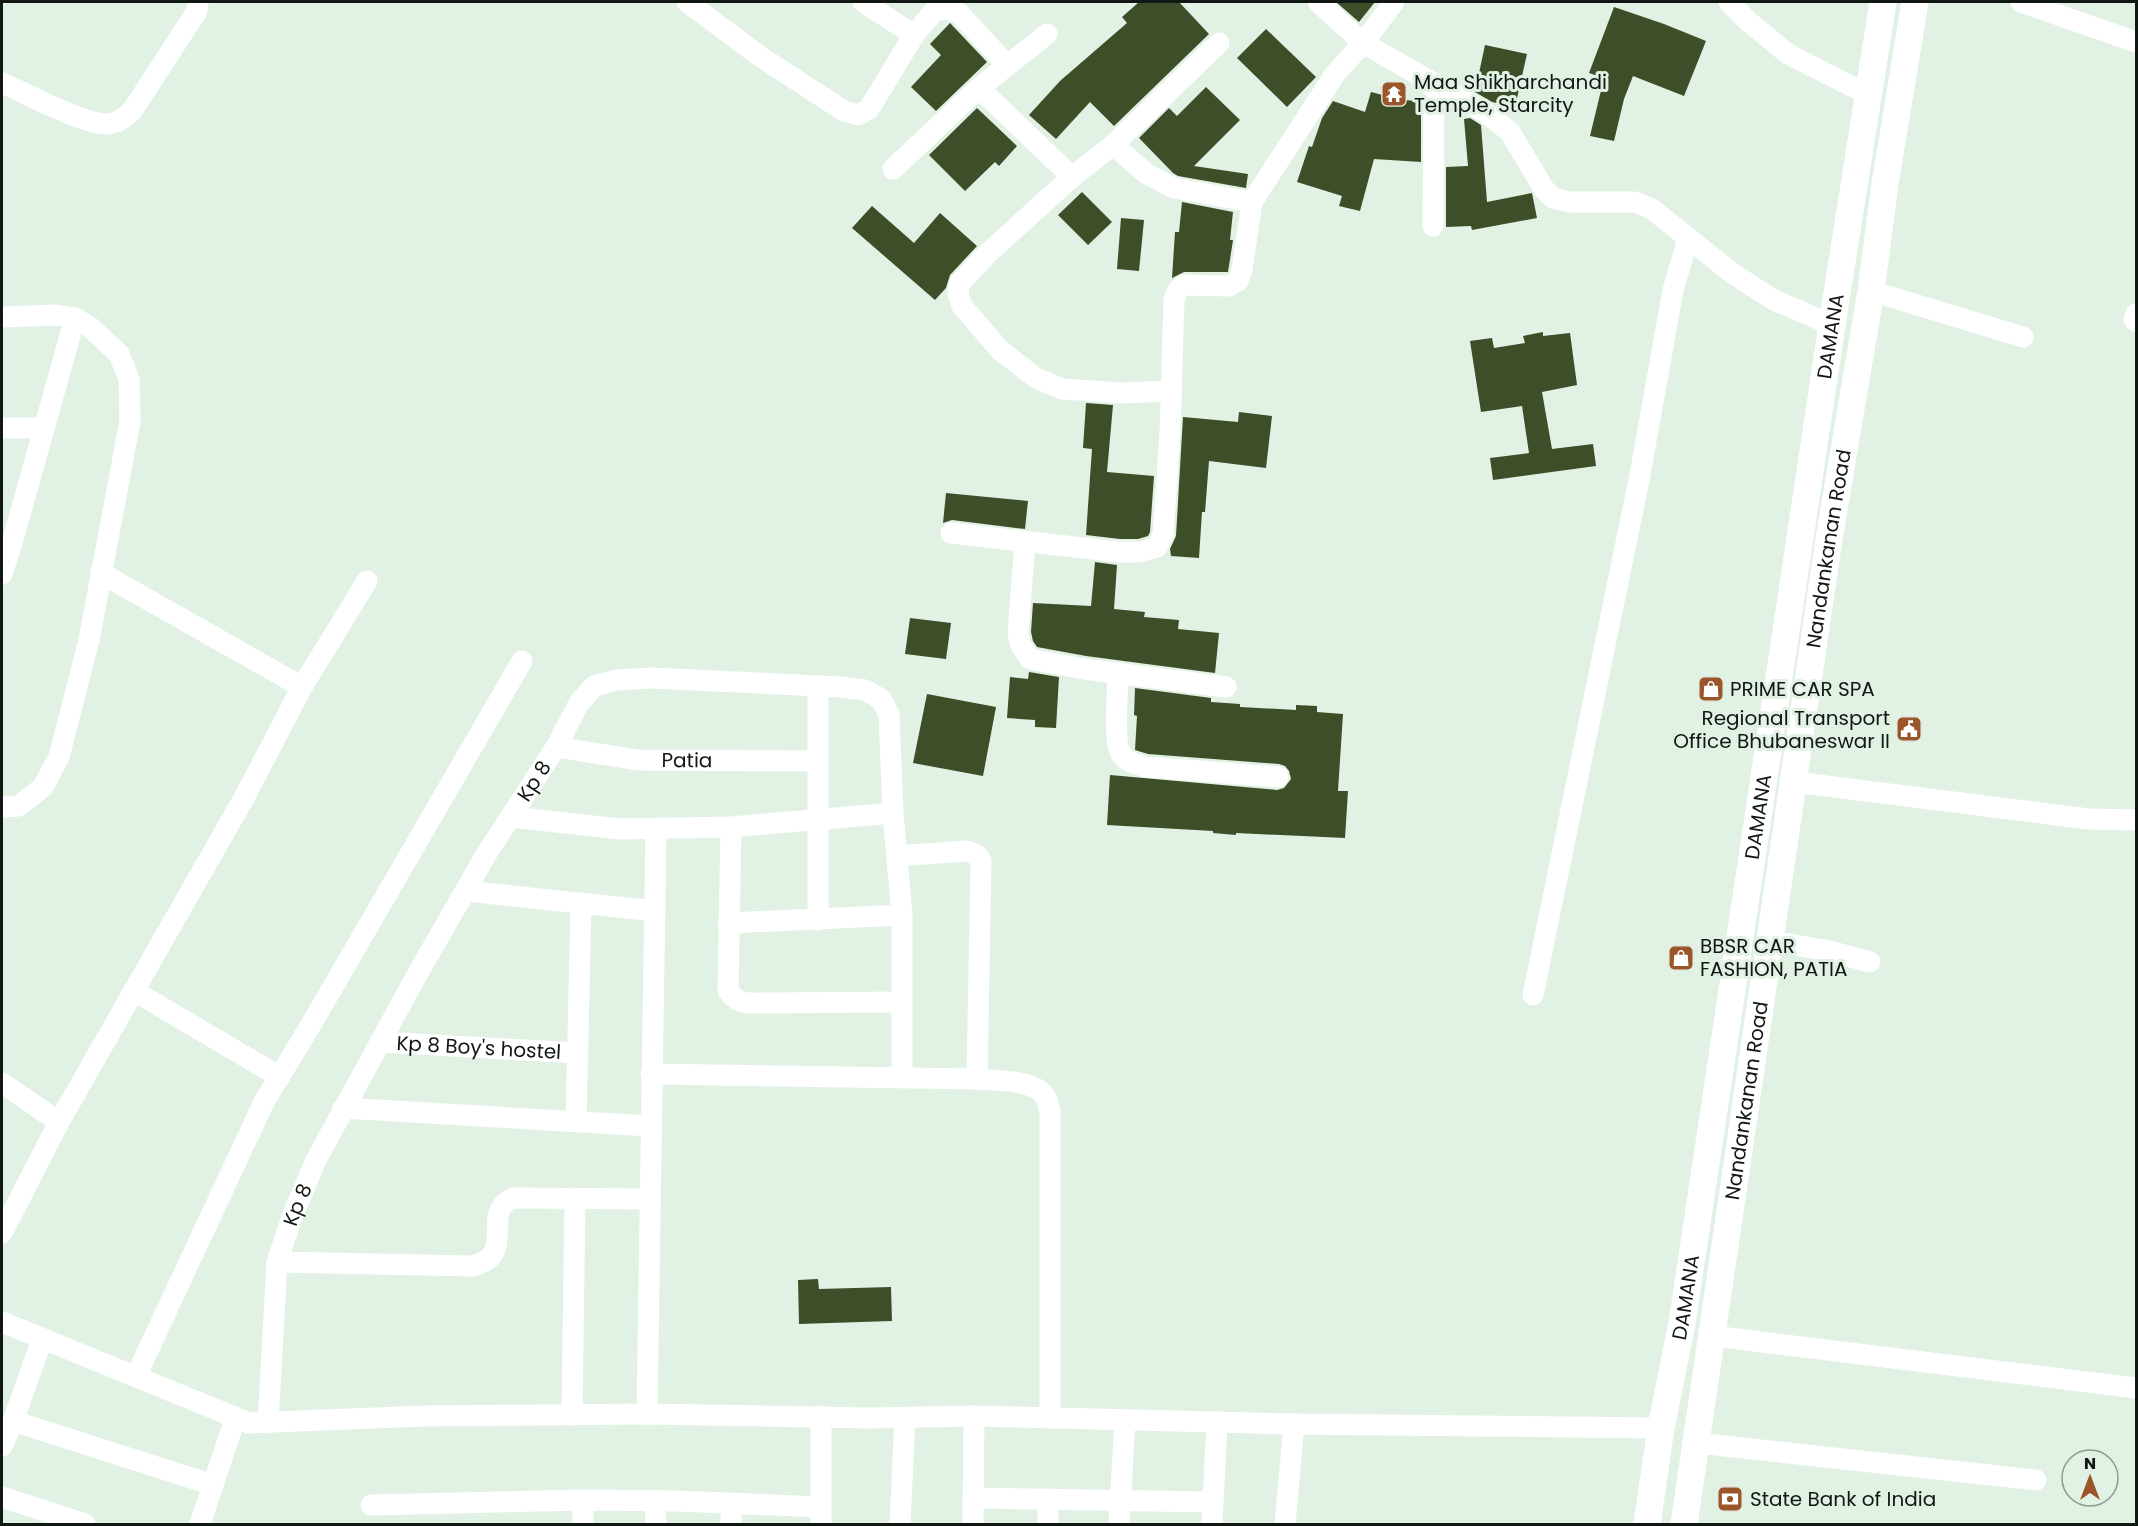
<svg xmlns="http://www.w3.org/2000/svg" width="2138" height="1526" font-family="Poppins,sans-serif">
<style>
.building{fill:#3d4e29}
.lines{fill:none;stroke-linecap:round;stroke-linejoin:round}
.minor{stroke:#fff;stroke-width:21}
.major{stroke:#fff;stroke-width:27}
.labels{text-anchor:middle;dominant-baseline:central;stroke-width:6;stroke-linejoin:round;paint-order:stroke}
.poi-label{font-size:20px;fill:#111712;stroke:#e1f1e3;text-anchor:start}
.street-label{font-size:20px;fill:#111712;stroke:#e1f1e3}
</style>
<rect width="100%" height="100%" fill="#e1f1e3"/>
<path class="building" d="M1139,2H1179L1209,34L1114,126L1090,102L1056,139L1029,115L1060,81L1127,23L1122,17Z
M1336,2H1375L1359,22Z
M1614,7L1664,24L1706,41L1684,96L1633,76L1624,99L1614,141L1590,136L1604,78L1589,73Z
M950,23L987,62L936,111L911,87L941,55L930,44Z
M1266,29L1316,77L1287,107L1237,58Z
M1485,45L1527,54L1515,107L1492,102L1475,92Z
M1206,87L1240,120L1194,166L1248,174L1246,188L1178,176L1173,173L1139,138L1169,108L1177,116Z
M1371,92L1402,100L1421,101V162L1374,159L1360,211L1339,206L1342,196L1297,182L1309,146L1312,147L1322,118L1333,101L1365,112Z
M977,108L1017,146L999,166L995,162L965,191L929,155Z
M1470,118L1481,125L1487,202L1532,193L1537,218L1472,230L1471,226L1446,227V167L1468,166L1464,119Z
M1082,192L1112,222L1088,245L1058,215Z
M1182,202L1233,212L1230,240H1233L1228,272H1184L1172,278L1175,232H1179Z
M872,206L914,243L940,213L977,246L950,275L946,288L935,300L852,228Z
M1121,218L1144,220L1139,271L1117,269Z
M1543,332V336L1570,333L1577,385L1542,392L1552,449L1593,444L1596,466L1493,480L1490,458L1529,453L1522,406L1481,412L1470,341L1492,338L1494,348L1525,343L1523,336Z
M1086,403L1113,405L1107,472L1154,476L1150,532L1148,536L1138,539H1120L1086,535L1092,449L1083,448Z
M1239,412L1272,416L1266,468L1209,461L1205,512H1202L1199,558L1171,556L1170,549L1176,536L1183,417L1238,422Z
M946,493L1028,501L1025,529L952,520L943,523Z
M1095,562L1117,565L1114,609L1145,612L1144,617L1179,620L1178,629L1219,633L1215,673L1086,656L1037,647L1033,641L1031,632L1033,603L1091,606Z
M910,618L951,623L946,659L905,654Z
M1029,672L1059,677L1056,728L1035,727V720L1007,718L1010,677L1028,679Z
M1135,688L1211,698V702L1240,704V707L1296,710V705L1317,706V712L1343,714L1338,791H1348L1345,838L1236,833V835L1213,833V831L1107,825L1110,775L1277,790L1284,788L1291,779L1289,771L1285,766L1279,764L1148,754L1135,750L1137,716L1134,715Z
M927,694L996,707L983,776L913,763Z
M818,1279L819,1289L891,1287L892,1321L799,1324L798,1280Z"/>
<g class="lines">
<g class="minor">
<path d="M687,2L761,57L844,111L858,115L869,109L914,35L935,10L946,9L959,13L1007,65"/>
<path d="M863,2L914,35"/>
<path d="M1318,2L1363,43L1486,113L1510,132L1544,189L1553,198L1570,202H1635L1652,209L1732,273L1772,299L1832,325"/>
<path d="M1729,2L1749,22L1788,54L1869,95"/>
<path d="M2021,2L2136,42"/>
<path d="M2,83C25,93 85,125 107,124C118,123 124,118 132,111L197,11L198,2"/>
<path d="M979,88L1072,177"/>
<path d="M1113,145L1147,174L1174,188L1252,202"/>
<path d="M893,169L979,88L1047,34"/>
<path d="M1433,226L1434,84"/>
<path d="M1871,291L2023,337"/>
<path d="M2136,314L2134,320L2136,321"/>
<path d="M2,317L56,315L75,318L90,327L119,354L129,379L130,421L89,640L59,757L43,787L19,806L2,807"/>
<path d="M1172,391L1121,393L1062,389L1036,378L1000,350L962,306L958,293L959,284L987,254L1072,177L1113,145L1219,43"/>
<path d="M2,428H44"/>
<path d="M951,533L1119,552H1140L1157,547L1163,535L1170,433L1174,300L1178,290L1184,285L1229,286L1238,281L1242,270L1252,202L1335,74L1363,43L1394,2"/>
<path d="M1025,542L1018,633L1021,646L1030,659L1084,669L1226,687"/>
<path d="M101,573L302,687"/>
<path d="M2,574L12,543L75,318"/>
<path d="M1118,674C1118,690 1113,743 1121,754C1126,762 1137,764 1146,767L1278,777"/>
<path id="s1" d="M556,747L638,760L818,761"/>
<path d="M1794,782L2089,819L2136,820"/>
<path d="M511,817L620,829L731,827L893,813"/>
<path d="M731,827L728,990C734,1000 741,1003 752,1003L902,1002"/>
<path d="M897,856L967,851L977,855L981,861L977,1079"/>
<path d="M466,891L655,911"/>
<path d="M818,920V686"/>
<path d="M728,923L902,915"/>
<path d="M1771,941L1829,951L1870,962"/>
<path d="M134,991L280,1077"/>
<path d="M1533,995L1639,480L1673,290L1688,239"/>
<path id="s2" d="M380,1042L578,1053"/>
<path d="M651,1074L977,1079C996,1081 1036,1079 1046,1098C1048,1102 1049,1108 1050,1112V1418"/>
<path d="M2,1083L59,1122"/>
<path d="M343,1108L650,1126"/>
<path d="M576,1121L581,903"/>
<path d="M2,1233L59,1122L244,798L302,687L367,581"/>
<path d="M277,1262L472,1266C519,1255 479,1213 513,1198L650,1199"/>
<path d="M2,1322L249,1423L425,1416L647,1414L869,1418L974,1416L1294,1424L1661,1428"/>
<path d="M1713,1336L2136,1388"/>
<path d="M136,1376L264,1102L312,1023L522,661"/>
<path d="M647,1414L656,829"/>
<path d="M572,1415L575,1198"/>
<path d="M13,1421L213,1485"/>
<path id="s3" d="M268,1423L277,1262L292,1217L316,1160L418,973L487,853L556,747L579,703L594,686L617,680L651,678L841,687L865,690L881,699L889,714L893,813L902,915V1077"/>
<path d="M1697,1443L2036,1480"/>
<path d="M2,1446L13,1421L42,1340"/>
<path d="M2,1497L85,1524"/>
<path d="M973,1498L1213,1502L1217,1422"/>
<path d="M655,1501L656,1524"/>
<path d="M371,1505L583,1500L677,1501L821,1507"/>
<path d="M200,1524L235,1419"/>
<path d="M583,1524V1500"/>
<path d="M731,1524V1504"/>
<path d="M821,1524V1416"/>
<path d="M900,1524L905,1418"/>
<path d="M973,1524L974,1416"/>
<path d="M1048,1524V1499"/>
<path d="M1119,1524L1125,1420"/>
<path d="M1212,1524L1213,1502"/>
<path d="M1285,1524L1294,1424"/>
</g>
<g class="major">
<path id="s4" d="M1647,1524L1661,1428L1682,1323L1832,325L1883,2"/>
<path id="s5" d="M1684,1524L1829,539L1871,291L1885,184L1915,2"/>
</g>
</g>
<defs>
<g id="temple-square" transform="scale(1.35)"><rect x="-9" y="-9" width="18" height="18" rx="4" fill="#9a552a" stroke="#e1f1e3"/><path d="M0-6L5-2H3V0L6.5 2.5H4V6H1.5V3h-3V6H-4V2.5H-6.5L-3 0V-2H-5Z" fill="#fff"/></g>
<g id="shop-square" transform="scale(1.35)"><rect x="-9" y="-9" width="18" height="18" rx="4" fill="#9a552a" stroke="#e1f1e3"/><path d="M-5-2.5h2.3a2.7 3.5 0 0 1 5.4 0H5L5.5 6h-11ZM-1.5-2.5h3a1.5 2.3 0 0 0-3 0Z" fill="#fff"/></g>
<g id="civic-square" transform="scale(1.35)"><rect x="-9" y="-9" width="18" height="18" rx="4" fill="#9a552a" stroke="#e1f1e3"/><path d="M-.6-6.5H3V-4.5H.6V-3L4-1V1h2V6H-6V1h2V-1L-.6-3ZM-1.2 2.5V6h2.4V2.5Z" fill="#fff"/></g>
<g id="bank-square" transform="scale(1.35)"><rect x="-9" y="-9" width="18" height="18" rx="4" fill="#9a552a" stroke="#e1f1e3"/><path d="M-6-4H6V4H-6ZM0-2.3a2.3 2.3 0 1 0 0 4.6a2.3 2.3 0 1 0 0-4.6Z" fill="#fff"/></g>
</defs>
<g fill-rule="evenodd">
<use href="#temple-square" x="1394" y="94"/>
<use href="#shop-square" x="1711" y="689"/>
<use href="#civic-square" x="1909" y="729"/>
<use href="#shop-square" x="1681" y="958"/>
<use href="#bank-square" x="1730" y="1499"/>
</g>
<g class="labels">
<g class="poi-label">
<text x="1414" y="82">Maa Shikharchandi<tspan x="1414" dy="23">Temple, Starcity</tspan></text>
<text x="1730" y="689">PRIME CAR SPA</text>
<text x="1890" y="718" text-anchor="end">Regional Transport<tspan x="1890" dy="23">Office Bhubaneswar II</tspan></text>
<text x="1700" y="946">BBSR CAR<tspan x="1700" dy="23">FASHION, PATIA</tspan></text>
<text x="1750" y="1499">State Bank of India</text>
</g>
<g class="street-label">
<text stroke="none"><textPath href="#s4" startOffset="1202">DAMANA</textPath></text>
<text stroke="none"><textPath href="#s5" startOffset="986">Nandankanan Road</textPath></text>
<text stroke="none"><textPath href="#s1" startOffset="132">Patia</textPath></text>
<text stroke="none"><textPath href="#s3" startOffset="708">Kp 8</textPath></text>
<text stroke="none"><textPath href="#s4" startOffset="716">DAMANA</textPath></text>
<text stroke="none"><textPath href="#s2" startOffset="99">Kp 8 Boy's hostel</textPath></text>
<text stroke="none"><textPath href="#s5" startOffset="428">Nandankanan Road</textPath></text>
<text stroke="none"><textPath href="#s3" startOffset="222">Kp 8</textPath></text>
<text stroke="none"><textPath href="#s4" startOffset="230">DAMANA</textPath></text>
</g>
</g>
<rect width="2138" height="1526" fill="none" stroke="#111712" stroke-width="6"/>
<g transform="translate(2090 1478)"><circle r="28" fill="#e1f1e3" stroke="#8e9a8f" stroke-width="1.5"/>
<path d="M0-4.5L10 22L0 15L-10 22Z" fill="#9a552a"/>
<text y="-9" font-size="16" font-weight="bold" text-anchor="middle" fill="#111712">N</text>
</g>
</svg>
